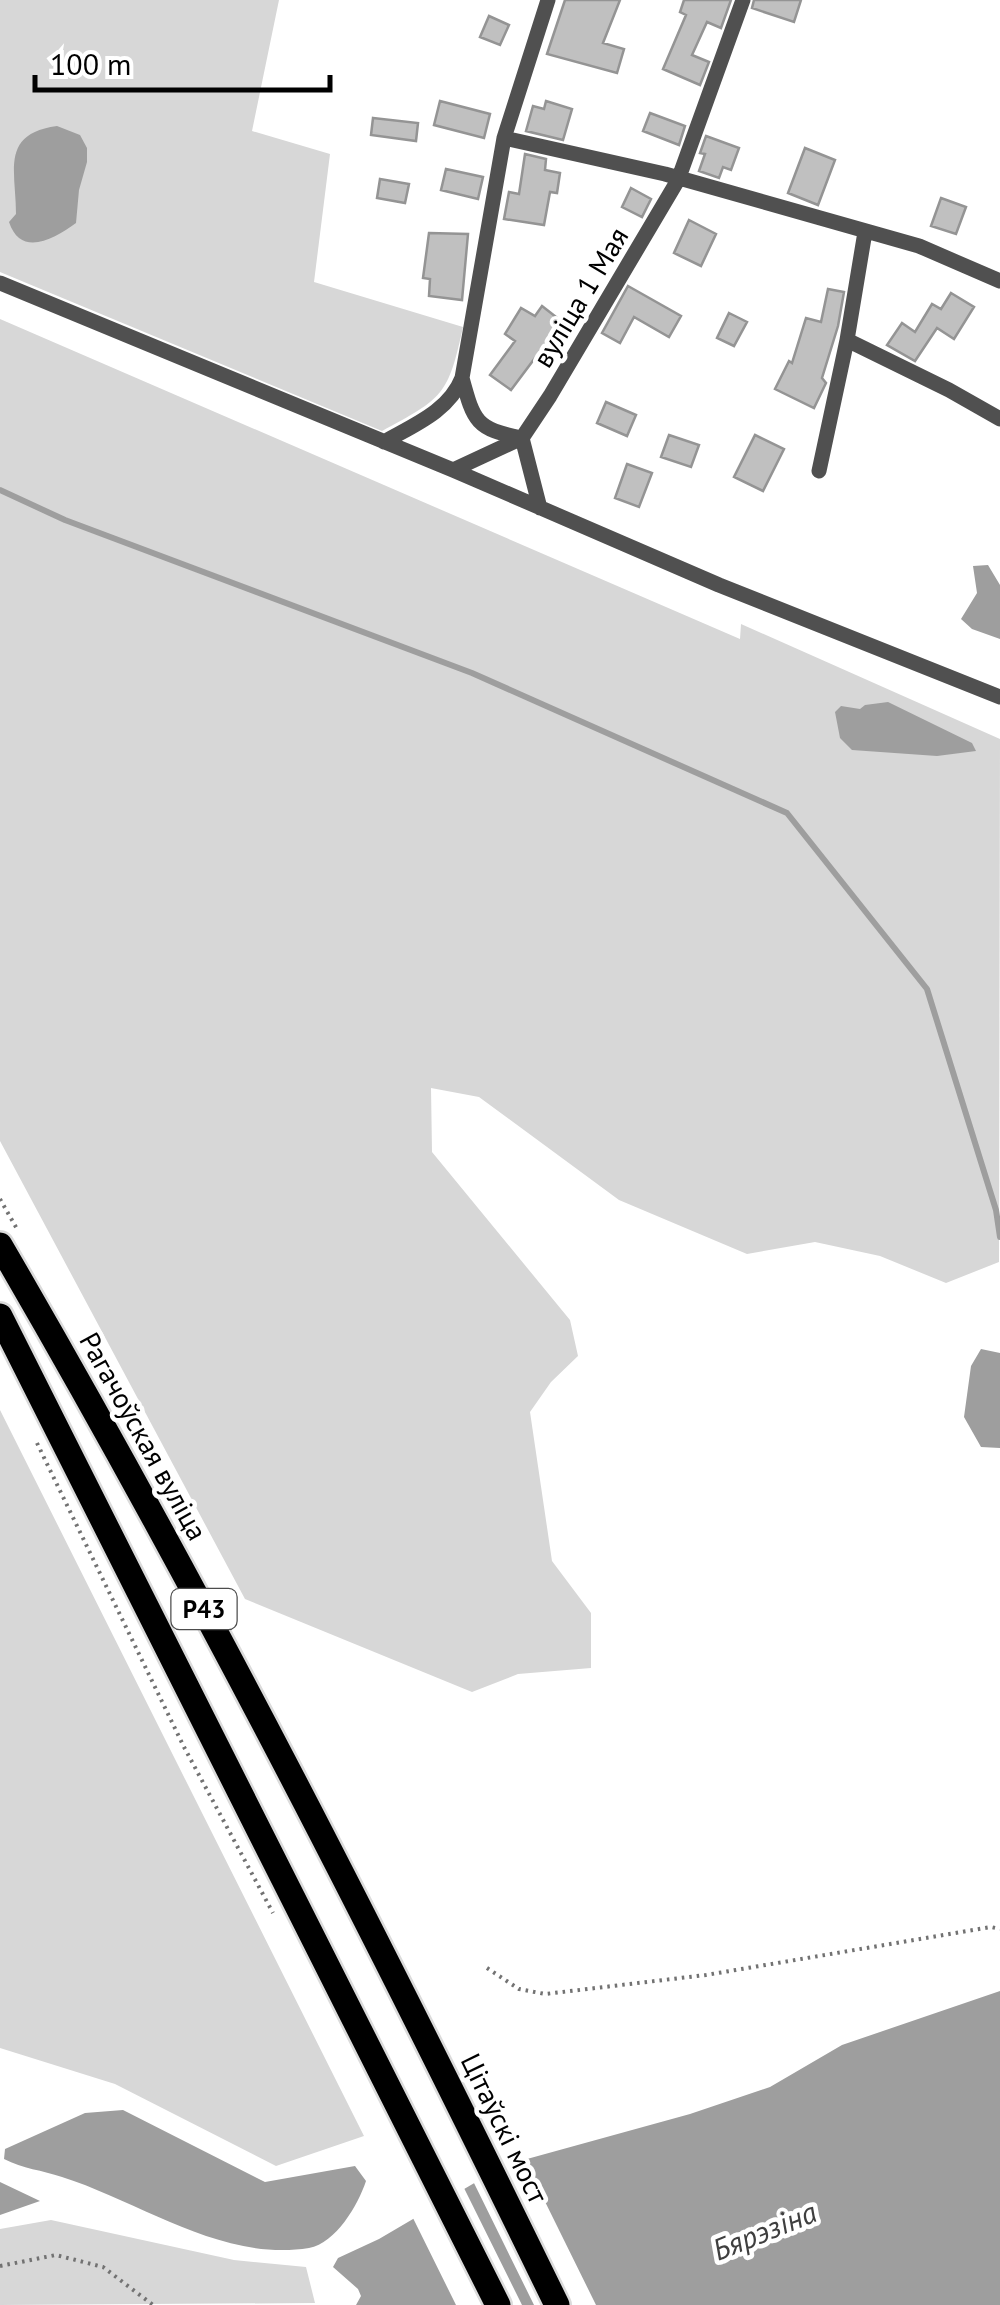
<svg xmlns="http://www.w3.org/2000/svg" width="1000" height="2305" font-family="'PT Sans',sans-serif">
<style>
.green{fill:#d7d7d7}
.water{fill:#9e9e9e}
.pier{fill:#fff}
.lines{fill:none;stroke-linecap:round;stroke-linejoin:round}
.stream{stroke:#9e9e9e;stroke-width:6}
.building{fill:#c0c0c0;stroke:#949494;stroke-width:2.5}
.primary-casing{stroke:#dbdbdb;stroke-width:30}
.path{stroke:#727272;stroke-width:4;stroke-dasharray:2.5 5;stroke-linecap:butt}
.minor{stroke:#505050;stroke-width:15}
.primary{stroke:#000;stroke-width:25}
.labels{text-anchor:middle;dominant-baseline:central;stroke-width:9;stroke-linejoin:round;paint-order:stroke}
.shield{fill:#fff;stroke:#4c4c4c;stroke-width:2.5}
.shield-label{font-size:25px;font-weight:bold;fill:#000}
.street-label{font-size:28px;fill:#000;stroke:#fff}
.water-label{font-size:30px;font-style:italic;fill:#3f3f3f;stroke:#fff}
</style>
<rect width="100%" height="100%" fill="#fff"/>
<path class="green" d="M0,0H279L252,131L330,154L314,282L463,327C448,396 443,398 382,431L0,272Z
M0,319L740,639L741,624L1000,739L999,1262L946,1283L880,1256L815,1242L747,1254L619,1200L479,1097L431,1088L432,1152L570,1320L578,1356L551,1382L530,1412L552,1561L591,1613V1668L518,1674L472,1692L245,1599L0,1141Z
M0,1410L364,2136L276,2166L115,2084L0,2048Z
M51,2220L234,2260L306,2267L315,2303L0,2305V2229Z"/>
<path class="water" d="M57,126L80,135L87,148V162L79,190L76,223C54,239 21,258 9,222L16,214C16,171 0,134 57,126Z
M988,565L1000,585V639L972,629L961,619L977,593L973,566Z
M888,702L972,743L976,751L937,756L852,750L840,738L835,712L841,706L860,709L865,705Z
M981,1349L1000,1353V1448L981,1447L964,1417L971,1366Z
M1000,1991V2305H356L361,2296L358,2289L333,2267L338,2258L379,2239L505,2165L690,2114L770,2087L842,2045Z
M123,2110L265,2182L355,2166L366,2181C358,2205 336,2243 309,2248C222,2262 141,2202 62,2177C42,2170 23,2169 4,2159L5,2149L85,2113Z
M0,2182L40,2201L0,2215Z"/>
<path class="pier" d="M522,2155L596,2305H534L472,2179L503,2160Z
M462,2184L522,2305H456L411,2214Z"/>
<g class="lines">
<path class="stream" d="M0,490L65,520L472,673L787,813L927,989L996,1210L1000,1237"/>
</g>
<path class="building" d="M565,0H620L603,43L624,49L617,73L547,54Z
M684,0H731L721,28L707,22L692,55L709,62L700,85L663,69L686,15L680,12Z
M754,0H801L794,22L752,8Z
M489,16L509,25L500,45L480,37Z
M440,101L490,114L484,138L434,125Z
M546,101L572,109L563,140L526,131L533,106L544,109Z
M650,113L685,126L679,145L643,131Z
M373,118L418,123L416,141L371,135Z
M706,136L739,148L731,170L723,167L719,178L699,171L705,154L700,153Z
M805,148L835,160L818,205L788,193Z
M525,154L546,159L545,170L560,173L557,193L550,192L544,225L504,219L509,192L519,194Z
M446,169L483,177L478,199L441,190Z
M380,179L409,184L405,203L377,198Z
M631,188L651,199L642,217L622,207Z
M941,198L966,207L956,234L931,226Z
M689,220L716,234L701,266L674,253Z
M429,233L468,234L462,300L429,296L430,279L423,278Z
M628,286L681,316L669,337L634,317L620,343L602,333Z
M828,289L844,292L838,326L822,378L826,383L814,408L775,389L789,361L792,363L806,318L821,322Z
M951,293L974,307L954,339L937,328L915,361L887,345L902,323L915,332L932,304L941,309Z
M542,306L565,324L553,340L561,344L549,366L535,358L511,390L490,375L515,341L505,334L521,308L535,316Z
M729,313L747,322L734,346L717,338Z
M606,402L636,415L627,436L597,423Z
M669,435L699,445L691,467L661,457Z
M755,435L784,449L763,491L734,477Z
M627,464L652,473L639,507L615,498Z"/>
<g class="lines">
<g class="primary-casing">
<path id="primary" d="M0,1245C201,1590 382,1946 557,2305
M0,1316L498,2305"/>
</g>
<path class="path" d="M0,1199L17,1229
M37,1443L184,1747L273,1913
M487,1968L519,1989L545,1994L706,1975L991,1927L1000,1929
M0,2266L56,2255L103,2267L153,2305"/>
<path class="minor" d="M504,138L665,174L919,246L1000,281
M865,232L847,340L949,390L1000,419
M0,283L453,470L719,585L1000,697
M462,378C474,422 476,429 522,438L540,508
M384,442C414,425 449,411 462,378L504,138L548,0
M453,470L522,438L550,396L678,180L743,0
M819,471L847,340"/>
<use href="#primary" class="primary"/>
</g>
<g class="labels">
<rect class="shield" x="171.5" y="1589" width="65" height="40" rx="8"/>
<g class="shield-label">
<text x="204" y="1609">Р43</text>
</g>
<g class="street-label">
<text transform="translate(580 297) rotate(-59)">вуліца 1 Мая</text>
<text transform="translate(144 1436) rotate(61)">Рагачоўская вуліца</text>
<text transform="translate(505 2128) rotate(64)">Цітаўскі мост</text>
</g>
<g class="water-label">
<text transform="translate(764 2230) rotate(-22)">Бярэзіна</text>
</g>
</g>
<path d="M35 75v15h295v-15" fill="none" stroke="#000000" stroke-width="5"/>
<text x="50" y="75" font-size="30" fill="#000000" stroke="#ffffff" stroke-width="8" paint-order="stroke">100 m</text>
</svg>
